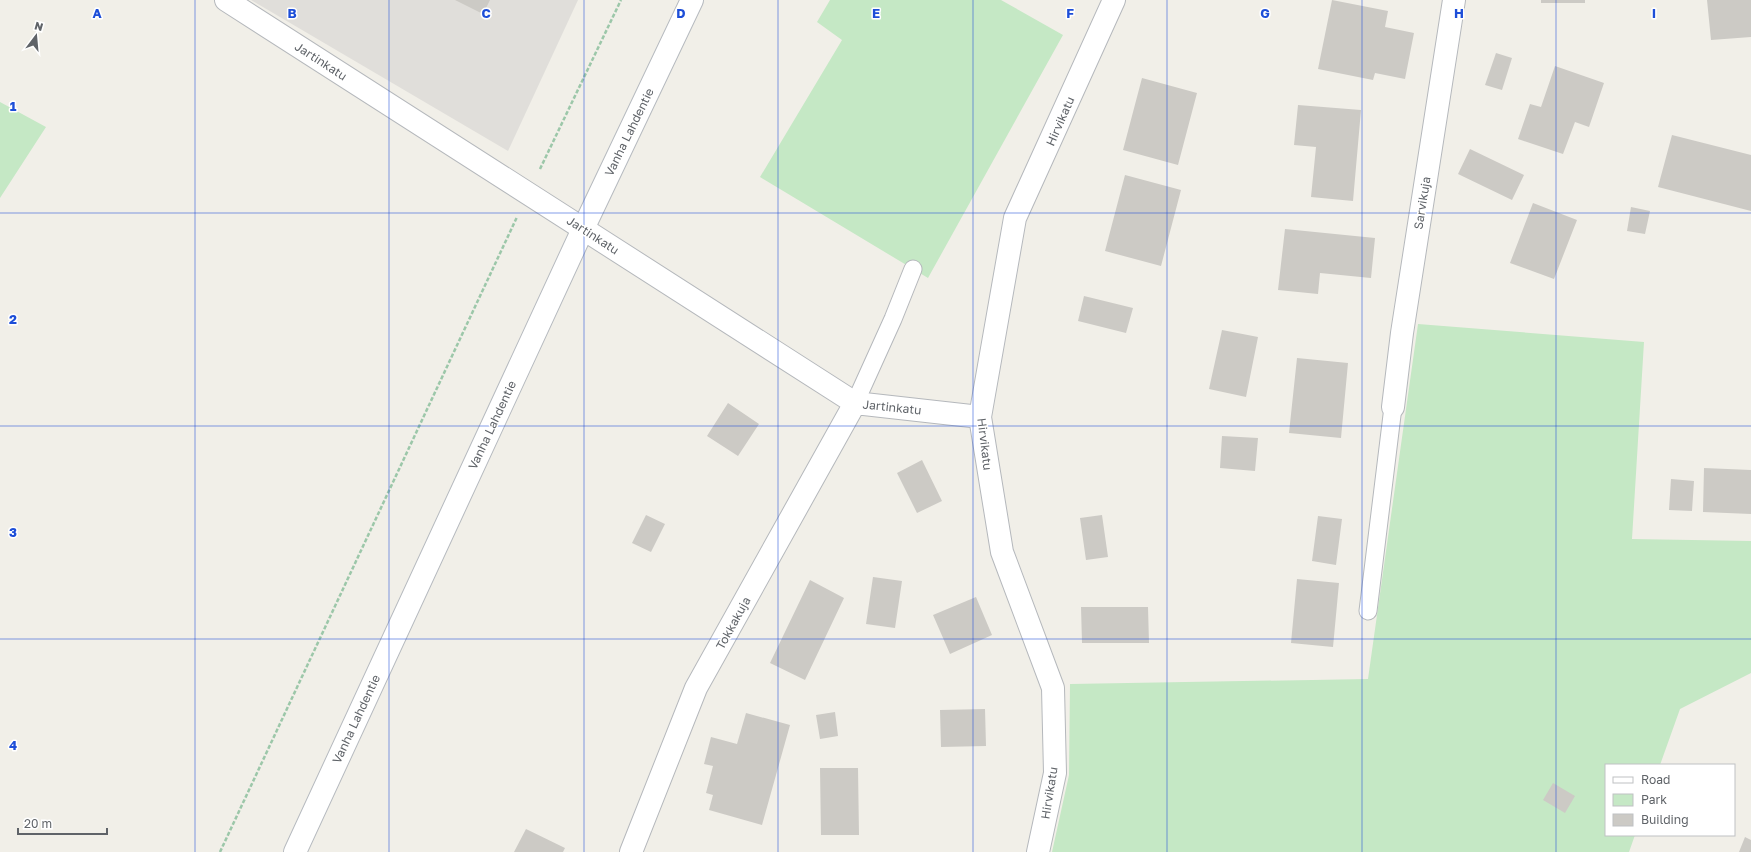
<svg xmlns="http://www.w3.org/2000/svg" width="1751" height="852" font-family="'Golos Text',sans-serif">
<style>
.industrial{fill:#e0deda}
.green{fill:#c5e8c5}
.building{fill:#cccac5}
.lines{fill:none;stroke-linecap:round;stroke-linejoin:round}
.service-casing{stroke:#b5b8bc;stroke-width:19}
.minor-casing{stroke:#b5b8bc;stroke-width:24}
.secondary-casing{stroke:#b6babf;stroke-width:24}
.path{stroke:#9cc7a9;stroke-width:2.5;stroke-dasharray:4 2;stroke-linecap:butt}
.service{stroke:#fff;stroke-width:17}
.minor{stroke:#fff;stroke-width:22}
.secondary{stroke:#fff;stroke-width:22}
.grid{fill:none;stroke:#1d4ed8;stroke-width:1;stroke-opacity:0.55}
.labels{text-anchor:middle;dominant-baseline:central;stroke-width:3;stroke-linejoin:round;paint-order:stroke}
.street-label{font-size:12px;fill:#5f6368;stroke:#fff}
.grid-label{font-size:13px;text-anchor:middle;font-weight:bold;fill:#1d4ed8;stroke:#fff;stroke-width:3;stroke-linejoin:round;paint-order:stroke}
</style>
<rect width="100%" height="100%" fill="#f1efe8"/>
<path class="industrial" d="M251,0H578L508,151Z"/>
<path class="green" d="M830,0H1001L1063,35L928,278L760,177L842,40L817,22Z
M0,102L46,127L0,198Z
M1418,324L1644,342L1632,539L1751,541V673L1680,709L1660,765H1606V835H1635L1629,852H1052L1069,775L1070,684L1368,679Z"/>
<path class="building" d="M455,0H490L483,14Z
M1332,0L1388,11L1385,27L1414,33L1405,79L1375,73L1373,80L1318,69Z
M1541,0H1585V3H1541Z
M1707,0H1751V37L1711,40Z
M1496,53L1512,58L1502,90L1485,85Z
M1555,66L1604,83L1589,127L1575,122L1563,154L1518,139L1530,104L1541,107Z
M1142,78L1197,93L1178,165L1123,150Z
M1298,105L1361,110L1353,201L1311,197L1316,147L1294,145Z
M1672,135L1751,155V211L1658,187Z
M1470,149L1524,175L1512,200L1458,174Z
M1125,175L1181,190L1161,266L1105,251Z
M1533,203L1577,220L1554,279L1510,263Z
M1631,207L1650,211L1645,234L1627,231Z
M1285,229L1375,238L1371,278L1320,273L1318,294L1278,290Z
M1084,296L1133,308L1126,333L1078,321Z
M1222,330L1258,337L1246,397L1209,389Z
M1297,358L1348,363L1341,438L1289,433Z
M728,403L759,424L738,456L707,436Z
M1222,436L1258,438L1255,471L1220,468Z
M922,460L942,501L917,513L897,473Z
M1704,468L1751,470V514L1703,512Z
M1671,479L1694,481L1692,511L1669,510Z
M646,515L665,524L651,552L632,543Z
M1102,515L1108,557L1086,560L1080,518Z
M1318,516L1342,519L1336,565L1312,561Z
M873,577L902,581L895,628L866,624Z
M1297,579L1339,583L1333,647L1291,643Z
M810,580L844,598L805,680L770,663Z
M976,597L992,635L950,654L933,615Z
M1081,607H1148L1149,643H1082Z
M985,709L986,746L941,747L940,710Z
M835,712L838,736L820,739L816,715Z
M746,713L790,725L762,825L709,810L713,795L706,793L713,766L704,764L711,737L737,744Z
M820,768H858L859,835H821Z
M1553,783L1575,796L1565,813L1543,800Z
M526,829L565,848L563,852H514Z
M1745,837L1751,840V852H1739Z"/>
<g class="lines">
<g class="service-casing">
<path id="service" d="M855,403L893,319L913,269
M1368,611L1393,407"/>
</g>
<g class="minor-casing">
<path id="minor" d="M226,0L855,403L980,417
M1393,407L1402,333L1454,0
M631,852L696,688L855,403
M1038,852L1055,773L1053,688L1002,552L980,417L1015,218L1114,0"/>
</g>
<g class="secondary-casing">
<path id="secondary" d="M295,852L583,229L692,0"/>
</g>
<path class="path" d="M540,169L621,0
M220,852L517,217"/>
<use href="#service" class="service"/>
<use href="#minor" class="minor"/>
<use href="#secondary" class="secondary"/>
</g>
<path class="grid" d="M195,0V852M389,0V852M584,0V852M778,0V852M973,0V852M1167,0V852M1362,0V852M1556,0V852M0,213H1751M0,426H1751M0,639H1751"/>
<g class="labels">
<g class="street-label">
<text transform="translate(321 61) rotate(33)">Jartinkatu</text>
<text transform="translate(1060 121) rotate(-66)">Hirvikatu</text>
<text transform="translate(629 132) rotate(-64)">Vanha Lahdentie</text>
<text transform="translate(1422 203) rotate(-81)">Sarvikuja</text>
<text transform="translate(593 235) rotate(33)">Jartinkatu</text>
<text transform="translate(892 407) rotate(6)">Jartinkatu</text>
<text transform="translate(492 425) rotate(-65)">Vanha Lahdentie</text>
<text transform="translate(985 444) rotate(83)">Hirvikatu</text>
<text transform="translate(733 623) rotate(-61)">Tokkakuja</text>
<text transform="translate(356 719) rotate(-65)">Vanha Lahdentie</text>
<text transform="translate(1049 793) rotate(-81)">Hirvikatu</text>
</g>
</g>
<g class="grid-label">
<text x="97" y="18">A</text>
<text x="292" y="18">B</text>
<text x="486" y="18">C</text>
<text x="681" y="18">D</text>
<text x="876" y="18">E</text>
<text x="1070" y="18">F</text>
<text x="1265" y="18">G</text>
<text x="1459" y="18">H</text>
<text x="1654" y="18">I</text>
<text x="13" y="111">1</text>
<text x="13" y="324">2</text>
<text x="13" y="537">3</text>
<text x="13" y="750">4</text>
</g>
<rect x="1605" y="764" width="130" height="72" fill="#ffffff" stroke="#bfc1c3"/>
<rect x="1613" y="777" width="20" height="6" fill="#ffffff" stroke="#bfc1c3"/>
<text x="1641" y="784" font-size="12" fill="#5f6368">Road</text>
<rect x="1613" y="794" width="20" height="12" fill="#c5e8c5" stroke="#bfc1c3"/>
<text x="1641" y="804" font-size="12" fill="#5f6368">Park</text>
<rect x="1613" y="814" width="20" height="12" fill="#cccac5" stroke="#bfc1c3"/>
<text x="1641" y="824" font-size="12" fill="#5f6368">Building</text>
<g transform="translate(36 36) rotate(16)" stroke="#ffffff" stroke-width="3" paint-order="stroke">
<path d="M0-3L7 15L0 10L-7 15Z" fill="#5f6368"/>
<text y="-6" font-size="11" font-weight="bold" text-anchor="middle" fill="#5f6368">N</text>
</g>
<path d="M18 828v6h89v-6" fill="none" stroke="#5f6368" stroke-width="2"/>
<text x="24" y="828" font-size="12" fill="#5f6368" stroke="#ffffff" stroke-width="3" paint-order="stroke">20 m</text>
</svg>
